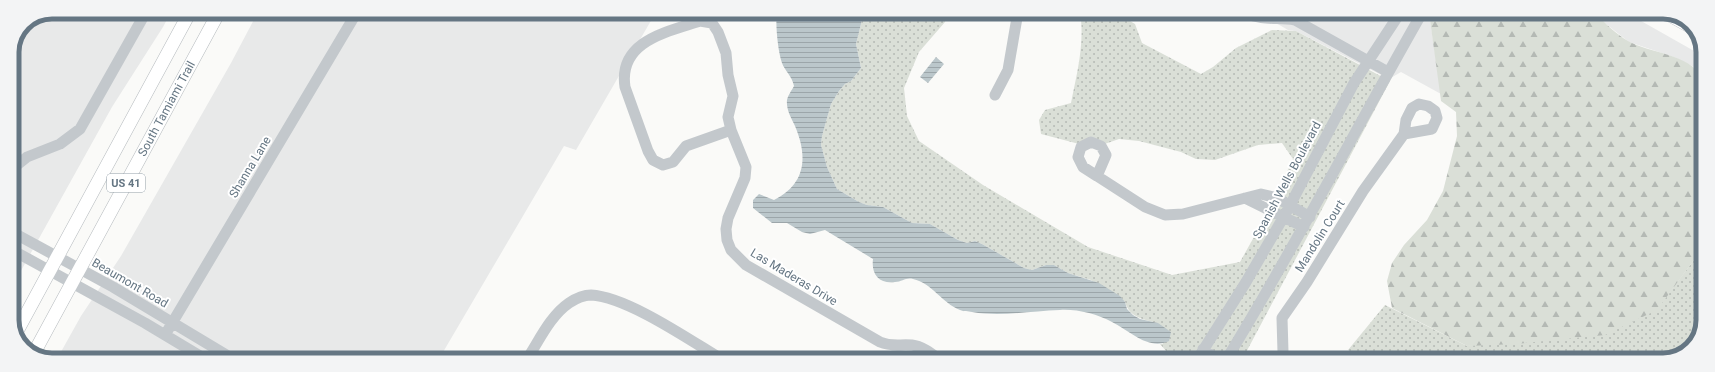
<svg xmlns="http://www.w3.org/2000/svg" width="1715" height="372" font-family="Roboto,sans-serif">
<style>
.built{fill:#e8e9e9}
.grass{fill:url(#grass-dots)}
.forest{fill:url(#forest-firs)}
.water{fill:url(#water-rules)}
.lines{fill:none;stroke-linecap:round;stroke-linejoin:round}
.major-casing{stroke:#b5babe;stroke-width:14}
.minor{stroke:#c3c8cc;stroke-width:11}
.major{stroke:#fff;stroke-width:13}
.labels{text-anchor:middle;dominant-baseline:central;stroke-width:4;stroke-linejoin:round;paint-order:stroke}
.shield{fill:#fff;stroke:#939fa8;stroke-width:1}
.shield-label{font-size:11px;font-weight:bold;fill:#657683}
.street-label{font-size:12px;fill:#657683;stroke:#fff}
.rim{fill:none;stroke:#657683;stroke-width:5}
</style>
<defs>
<pattern id="grass-dots" width="8" height="8" patternUnits="userSpaceOnUse"><rect width="8" height="8" fill="#dadfd7"/><path d="M2 2h.1M6 6h.1" fill="none" stroke="#b4b9b4" stroke-width="1.8" stroke-linecap="round"/></pattern>
<pattern id="forest-firs" width="22" height="20" patternUnits="userSpaceOnUse"><rect width="22" height="20" fill="#dadfd7"/><path d="M5 1l3.5 6h-7zM16 11l3.5 6h-7z" fill="#b4b9b4"/></pattern>
<pattern id="water-rules" width="6" height="5" patternUnits="userSpaceOnUse"><rect width="6" height="5" fill="#bbc7cb"/><path d="M0 2.5h6" fill="none" stroke="#9ca6aa"/></pattern>
</defs>
<rect width="100%" height="100%" fill="#fafaf8"/>
<path class="built" d="M52,12H171L163,27L112,107L12,287V52L24,24Z
M258,12H656L576,150L564,146L439,359H57L81,316L121,256L231,63Z
M1263,13H1433L1430,20L1441,94L1401,72L1389,79L1296,31L1288,30L1262,15Z
M1595,13H1627L1703,56V78L1698,69L1674,57L1629,42L1606,24Z"/>
<path class="grass" d="M862,12H947L945,22L919,52L904,88L907,116L919,141L983,185L1088,247L1172,275L1240,262L1269,210L1293,159L1282,143L1258,145L1215,160L1196,159L1181,152L1139,141L1119,139L1099,146L1083,145L1041,134L1039,120L1045,110L1071,103C1077,73 1085,43 1080,12H1115L1135,24L1142,43L1201,74L1213,67L1236,48L1272,30L1296,31L1390,81L1242,360H1174L1160,344H1163L1158,323C1144,320 1129,317 1125,302L1091,280L1068,273L1054,265H1046L1032,270L1024,268L982,244L975,241L967,243L958,240L930,224L912,223L883,207L867,205L859,202L837,189L827,167L821,145L822,136L831,104L839,91L845,84L851,81L861,68L856,44L862,20Z
M1702,249V327L1689,350L1663,360H1367L1348,350L1385,305L1467,346L1657,309Z"/>
<path class="forest" d="M1433,13H1595C1605,23 1616,34 1628,41C1651,54 1688,53 1703,78L1702,249L1657,310L1605,335L1515,344L1467,346L1392,308L1387,281L1392,263L1404,245L1427,220L1443,191L1457,136L1456,112L1441,101L1430,20Z"/>
<path class="water" d="M777,12H862V20L856,44L861,68L851,81L845,84L839,91L831,104L822,136L821,145L827,167L837,189L859,202L867,205L883,207L912,223L930,224L958,240L967,243L975,241L982,244L1024,268L1032,270L1046,265H1054L1068,273L1099,283L1120,296L1125,302L1127,309L1133,315L1140,319L1158,323L1171,332L1169,341C1149,351 1130,331 1112,322C1097,314 1077,309 1060,310C1030,311 1001,317 972,312C968,311 964,312 960,310C942,303 932,283 913,279C906,277 902,282 895,282C879,284 871,274 873,259L825,230L810,234L802,232L787,223H772L753,208V200L759,194L774,200C806,184 808,157 795,126C791,118 786,109 787,100C788,95 792,90 794,86C792,76 785,71 782,63C778,52 775,23 777,12Z
M936,57L944,64L928,83L920,77Z"/>
<g class="lines">
<g class="major-casing">
<g id="major">
<path d="M1666,13L1693,28"/>
<path d="M16,333L190,12"/>
<path id="s1" d="M34,353L219,12"/>
</g>
</g>
<path class="minor" d="M1246,13C1262,21 1278,17 1295,20L1388,72
M700,21L712,23L718,32L726,53L728,75L733,96L728,117L731,130L686,146L673,162L663,165L653,160L648,151L625,87C618,41 667,32 700,21Z
M995,95L1008,70L1018,12
M731,130L746,167L745,178L728,218L726,229L727,240L731,250L746,265L880,342C892,347 899,344 912,345C922,346 932,354 940,360
M1091,142L1101,146L1106,155L1097,176L1083,167L1078,157L1081,147Z
M12,169L27,157L60,144L80,129L146,12
M1097,176L1145,207L1165,215L1183,214L1261,194L1277,198L1310,217
M1245,198L1304,227
M12,232L113,287L233,359
M12,250L145,323L205,359
M165,335L357,12
M1203,349L1218,360
M527,359C539,341 550,316 569,303C575,299 584,295 591,295C628,297 691,341 723,360
M1197,360L1246,282L1287,211L1354,83L1400,13
M1226,360C1296,246 1356,128 1422,13
M1281,360L1283,352L1282,318L1307,282L1363,191L1404,134L1406,120L1412,108L1419,104L1428,106L1435,111L1437,118L1432,129L1404,134"/>
<use href="#major" class="major"/>
</g>
<g class="labels">
<rect class="shield" x="107" y="174" width="38" height="18" rx="3"/>
<g class="shield-label">
<text x="126" y="183">US 41</text>
</g>
<g class="street-label">
<text stroke="none"><textPath href="#s1" startOffset="278">South Tamiami Trail</textPath></text>
<text transform="translate(250 167) rotate(-59)">Shanna Lane</text>
<text transform="translate(1287 180) rotate(-62)">Spanish Wells Boulevard</text>
<text transform="translate(1320 236) rotate(-58)">Mandolin Court</text>
<text transform="translate(794 277) rotate(31)">Las Maderas Drive</text>
<text transform="translate(130 283) rotate(30)">Beaumont Road</text>
</g>
</g>
<path d="M0 0H1715V372H0ZM52 19H1663A33 33 0 0 1 1696 52V320A33 33 0 0 1 1663 353H52A33 33 0 0 1 19 320V52A33 33 0 0 1 52 19Z" fill="#f3f4f5" fill-rule="evenodd"/>
<path class="rim" d="M52 19H1663A33 33 0 0 1 1696 52V320A33 33 0 0 1 1663 353H52A33 33 0 0 1 19 320V52A33 33 0 0 1 52 19Z"/>
</svg>
